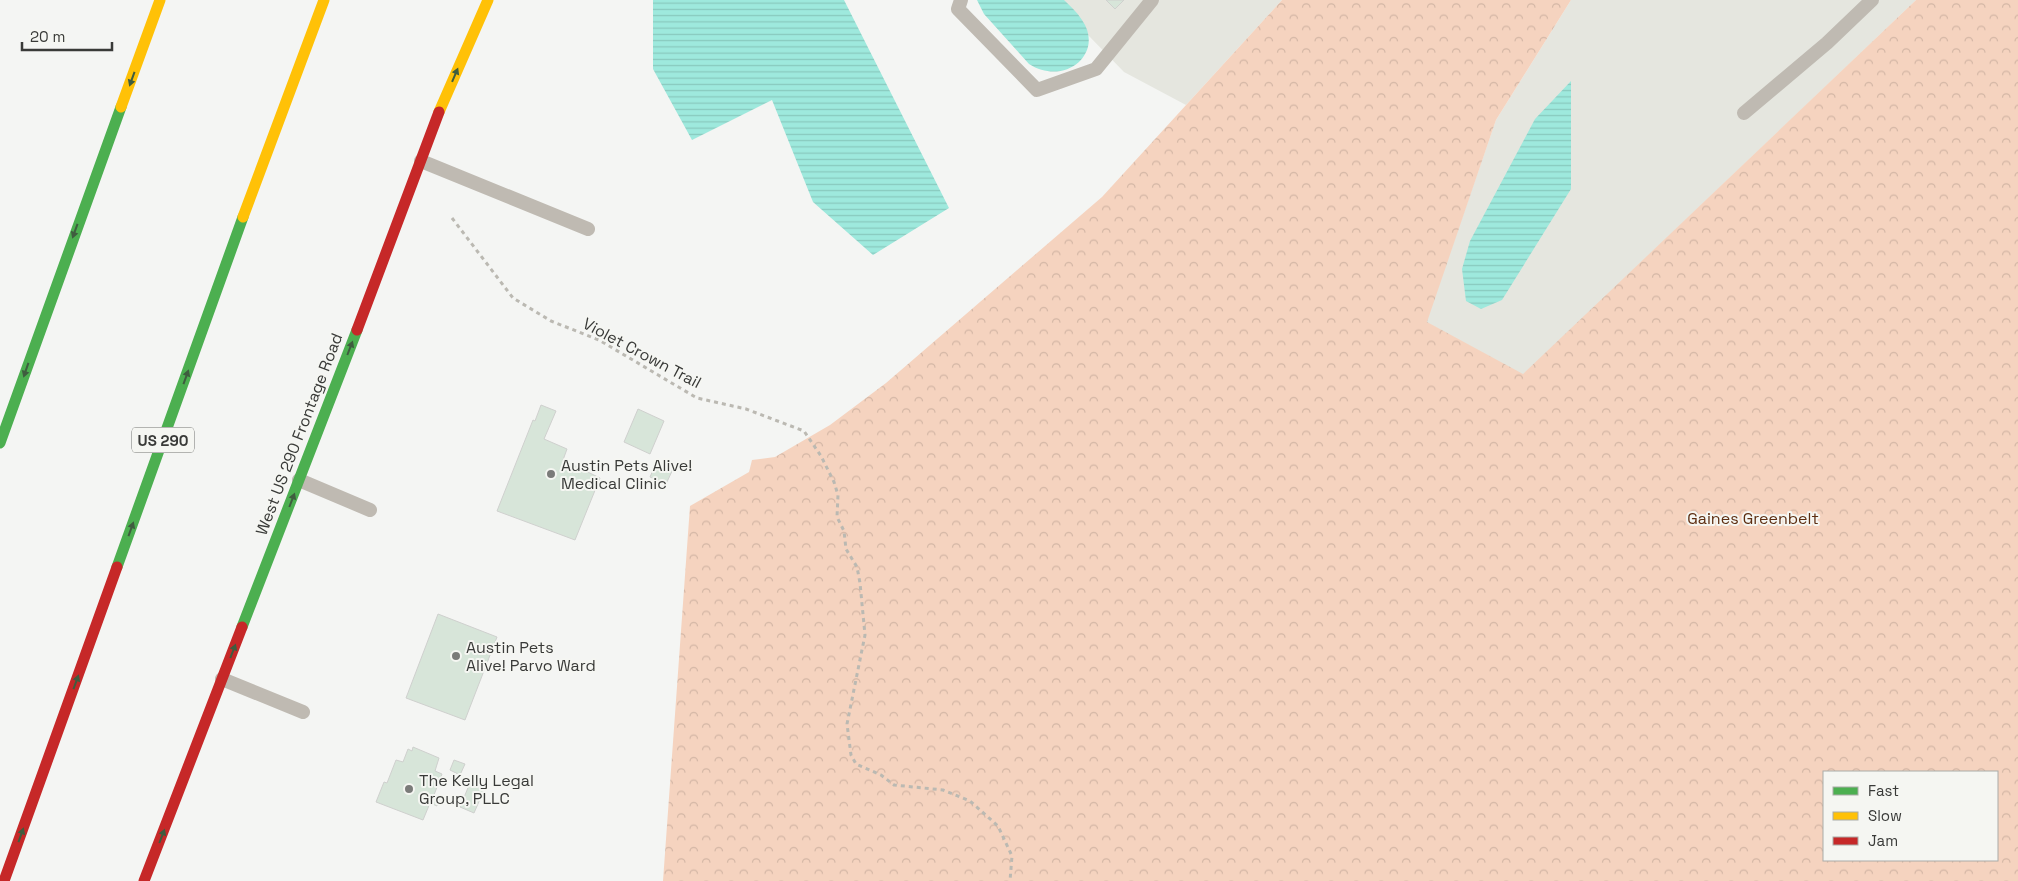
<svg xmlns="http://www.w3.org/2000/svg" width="2018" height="881" font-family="'Space Grotesk',sans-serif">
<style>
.built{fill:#e5e6df}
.forest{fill:url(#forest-crowns);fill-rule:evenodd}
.water{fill:url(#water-rules)}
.building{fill:#d7e5d9;stroke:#cfd0ce}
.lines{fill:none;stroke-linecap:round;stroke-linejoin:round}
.path{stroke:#bbb9b2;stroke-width:3;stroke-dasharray:4 4;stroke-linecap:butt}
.lane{stroke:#bfbab2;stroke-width:14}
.fast{stroke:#4caf50;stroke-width:11}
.slow{stroke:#ffc107;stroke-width:11}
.jam{stroke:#c62828;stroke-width:11}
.oneway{fill:#3f5d3f}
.poi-dot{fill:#7a7b79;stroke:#f5f6f2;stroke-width:2}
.labels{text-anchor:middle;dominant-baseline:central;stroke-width:4;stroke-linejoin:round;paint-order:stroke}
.shield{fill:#f5f6f2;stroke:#717270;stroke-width:1}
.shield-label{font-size:15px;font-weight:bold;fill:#393a38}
.street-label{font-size:16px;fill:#393a38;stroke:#f5f6f2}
.poi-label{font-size:16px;fill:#393a38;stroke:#f5f6f2;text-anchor:start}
.park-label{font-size:16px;fill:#5d2e11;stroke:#f5f6f2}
</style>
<defs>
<pattern id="forest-crowns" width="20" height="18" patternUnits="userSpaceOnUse" patternTransform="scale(1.25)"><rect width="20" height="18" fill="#f5d3bf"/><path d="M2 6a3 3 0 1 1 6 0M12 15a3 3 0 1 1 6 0" fill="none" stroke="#d3b6a5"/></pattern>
<pattern id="water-rules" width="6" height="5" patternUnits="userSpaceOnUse" patternTransform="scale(1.25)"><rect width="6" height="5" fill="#9ee9dd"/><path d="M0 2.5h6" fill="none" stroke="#89c9be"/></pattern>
</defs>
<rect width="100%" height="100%" fill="#f4f5f3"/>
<path class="built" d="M1054,0H1282L1186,105L1124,72Z
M1571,0H1916L1523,375L1426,322L1496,120Z"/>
<path class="forest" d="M1282,0H1571L1496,120L1427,322L1523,374L1916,0H2018V881H663L690,506L749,472L752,460L775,457L830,425L886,383L1102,197ZM1997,772V860H1824V772Z"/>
<path class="water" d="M653,0H844L949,208L873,255L813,202L772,100L692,140L653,69Z
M977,0H1064C1070,6 1077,12 1082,20C1105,53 1065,87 1029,64L984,14Z
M1571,81V189L1502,300L1481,309L1466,301L1462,269L1470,241L1535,119Z"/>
<path class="building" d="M1106,0H1124L1115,9Z
M541,405L556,411L544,439L567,449L563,460L600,478L575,540L497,511L533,420L535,421Z
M638,409L664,421L650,454L624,442Z
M657,461L673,469L666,484L650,477Z
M438,614L497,637L465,720L406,698Z
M413,747L439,758L435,771L442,774L434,795L440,797L437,806L430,803L423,820L376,802L384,782L387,783L396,760L403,762L408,749L412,751Z
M454,760L465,764L460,775L450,770Z
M470,783L484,790L474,813L460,807Z"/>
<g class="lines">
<path class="path" d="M452,218L513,298L551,321L599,340L697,398L746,409L804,431L821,456L834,482L838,495L837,517L844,531L846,549L857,567L860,583L865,635L847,724L851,755L856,764L881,775L894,785L943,790L970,801L998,826L1012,856L1010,881"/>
<path class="lane" d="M961,0L958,9L1037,90L1096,69L1152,0
M1744,113L1827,43L1872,0
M421,161L588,229
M299,480L370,510
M222,679L303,712"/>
<path class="fast" d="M0,443L121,107
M117,567L243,217
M242,627L357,330"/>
<path class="slow" d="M121,107L160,0
M439,112L488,0
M243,217L324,0"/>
<path class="jam" d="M357,330L439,112
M4,881L117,567
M144,881L242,627"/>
</g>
<defs><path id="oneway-solid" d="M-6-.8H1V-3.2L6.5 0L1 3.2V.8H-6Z" transform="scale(1.25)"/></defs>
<g class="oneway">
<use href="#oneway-solid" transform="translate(455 75) rotate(-67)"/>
<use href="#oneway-solid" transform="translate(132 79) rotate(110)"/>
<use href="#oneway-solid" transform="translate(75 231) rotate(110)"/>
<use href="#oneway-solid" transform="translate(350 348) rotate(-69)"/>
<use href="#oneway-solid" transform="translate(26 370) rotate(109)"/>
<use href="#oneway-solid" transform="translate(186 377) rotate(-70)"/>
<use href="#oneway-solid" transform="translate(292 500) rotate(-69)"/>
<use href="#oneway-solid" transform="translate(131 529) rotate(-70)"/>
<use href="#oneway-solid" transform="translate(233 651) rotate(-69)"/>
<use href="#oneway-solid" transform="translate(76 682) rotate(-70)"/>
<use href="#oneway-solid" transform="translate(21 835) rotate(-70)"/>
<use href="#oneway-solid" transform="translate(162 836) rotate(-69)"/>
</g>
<g class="poi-dot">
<circle cx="551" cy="474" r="5"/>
<circle cx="456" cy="656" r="5"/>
<circle cx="409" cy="789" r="5"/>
</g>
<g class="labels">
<rect class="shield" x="132" y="427.5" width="62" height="25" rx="4"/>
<g class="shield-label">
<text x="163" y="440">US 290</text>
</g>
<g class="street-label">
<text transform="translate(642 353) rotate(28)">Violet Crown Trail</text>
<text transform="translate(299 434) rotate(-69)">West US 290 Frontage Road</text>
</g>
<g class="poi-label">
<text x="561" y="465">Austin Pets Alive!<tspan x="561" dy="18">Medical Clinic</tspan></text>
<text x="466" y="647">Austin Pets<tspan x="466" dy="18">Alive! Parvo Ward</tspan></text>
<text x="419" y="780">The Kelly Legal<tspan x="419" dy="18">Group, PLLC</tspan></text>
</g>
<g class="park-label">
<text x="1753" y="518">Gaines Greenbelt</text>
</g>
</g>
<rect x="1823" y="771" width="175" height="90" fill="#f5f6f2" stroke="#aaaba8"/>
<rect x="1833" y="787" width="25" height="8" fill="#4caf50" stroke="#aaaba8"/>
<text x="1868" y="796" font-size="15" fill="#393a38">Fast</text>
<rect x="1833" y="812" width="25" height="8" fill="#ffc107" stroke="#aaaba8"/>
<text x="1868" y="821" font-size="15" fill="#393a38">Slow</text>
<rect x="1833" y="837" width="25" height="8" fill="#c62828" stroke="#aaaba8"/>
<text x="1868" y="846" font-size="15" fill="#393a38">Jam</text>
<path d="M22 42v8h90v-8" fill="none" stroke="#393a38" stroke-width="2.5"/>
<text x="30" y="42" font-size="15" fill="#393a38" stroke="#f5f6f2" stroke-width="4" paint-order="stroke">20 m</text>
</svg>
